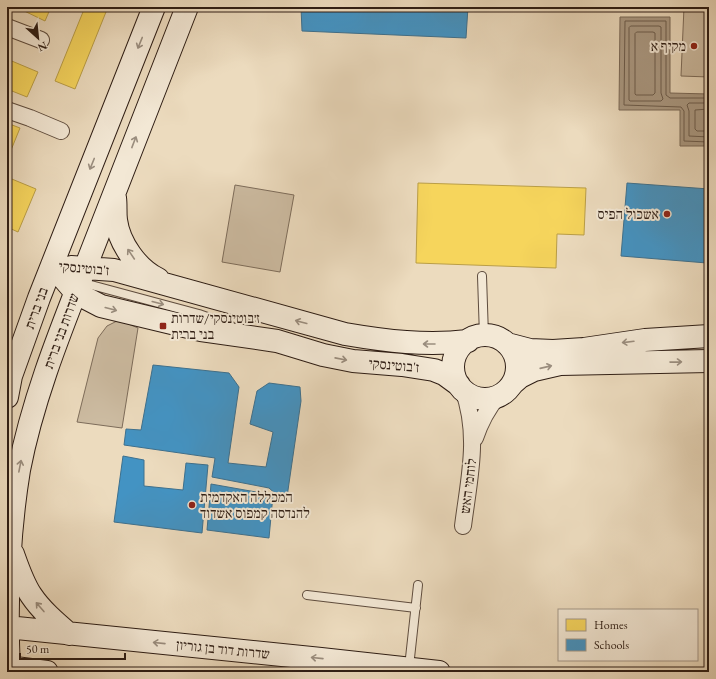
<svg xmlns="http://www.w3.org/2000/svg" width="716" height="679" font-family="'EB Garamond','Frank Ruhl Libre',serif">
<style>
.green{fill:#ccbba1;stroke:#7d6c5a}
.water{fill:#ab9a84;stroke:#796857}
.homes{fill:#f6d55c;stroke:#ba9e46}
.schools{fill:#4393c3;stroke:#3d708e}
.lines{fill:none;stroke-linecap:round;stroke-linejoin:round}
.shore{stroke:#6c5c4c;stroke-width:1}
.lane-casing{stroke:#5e4c3e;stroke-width:10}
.street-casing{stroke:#5e4c3e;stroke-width:18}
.secondary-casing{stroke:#2e1d14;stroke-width:24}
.lane{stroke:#f3e8d5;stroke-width:8}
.street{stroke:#f3e8d5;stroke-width:16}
.secondary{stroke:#f3e8d5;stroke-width:22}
.oneway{stroke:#9a8d7e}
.poi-dot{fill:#8f2418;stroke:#f3e8d5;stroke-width:1.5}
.labels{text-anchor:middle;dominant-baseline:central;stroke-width:4;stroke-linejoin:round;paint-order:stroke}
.poi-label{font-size:14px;fill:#2e1d14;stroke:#f3e8d5;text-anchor:end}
.street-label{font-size:14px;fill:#2e1d14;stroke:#f3e8d5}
</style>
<rect width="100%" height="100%" fill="#ecdbbe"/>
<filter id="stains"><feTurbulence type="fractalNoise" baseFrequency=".005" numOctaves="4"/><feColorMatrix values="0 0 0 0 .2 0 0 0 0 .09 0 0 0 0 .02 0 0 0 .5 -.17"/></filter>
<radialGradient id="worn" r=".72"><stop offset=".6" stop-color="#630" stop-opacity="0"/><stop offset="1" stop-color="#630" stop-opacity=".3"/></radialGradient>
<path class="green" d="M684,7H709V77L681,76Z
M235,185L294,195L280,272L222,262Z
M119,320L138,328L122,428L77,422L98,338L107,326Z"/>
<path class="water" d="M620,17H670V93L709,94V146H680V110H619Z"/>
<path class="homes" d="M16,7H51L45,21Z
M85,7H108L75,89L55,81Z
M7,59L38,72L27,97L7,89Z
M7,123L20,128L7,160Z
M7,177L36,189L18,232L7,227Z
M418,183L586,188L584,235L557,234L556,268L416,263Z"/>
<path class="schools" d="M301,7H468L466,38L302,31Z
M627,183L709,189V239L707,263L621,256Z
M153,365L229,373L239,387L228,463L266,467L273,432L250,424L257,391L269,383L300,387L301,401L287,497L278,496L269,488L212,477L215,458L124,445L126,429L141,430Z
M123,456L144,460V486L183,490L186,463L208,465L202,533L114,522Z
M211,484L273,495L269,538L207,530Z"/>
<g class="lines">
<path class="shore" d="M631,26H659L661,27V93L663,99L661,101H630L629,100V28Z
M637,32H653L655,33V93L653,95H636L635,94V34Z
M709,98H670L666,95V21H625L624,105L681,107L684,111V141L709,142
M709,103H689L687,105L689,111V136L709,137
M709,109L695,110V129L697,131H709"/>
<g class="lane-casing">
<path id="lane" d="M482,276L484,336
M80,282L199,314L230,325
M307,595L416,608
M409,667L418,585"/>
</g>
<g class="street-casing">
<path id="street" d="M7,27L41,40
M7,110L30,118L61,131
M463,389C480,436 469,478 463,526
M475,438C480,423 487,409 498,396"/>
</g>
<g class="secondary-casing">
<path id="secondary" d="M115,198C116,205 115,212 116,220C119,243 137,269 158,279
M52,265L76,293L101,306L201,330L277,341L323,355L353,361L402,365L434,370L444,374L459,385
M71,267L114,270L345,334C386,341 426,346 468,341
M453 367a32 32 0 1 1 64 0a32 32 0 1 1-64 0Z
M507,344L530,350L553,351L584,349L645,340L709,336
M512,384L520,377L534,370L560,364L709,361
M7,397L11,376L39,298L154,7
M13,554C18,568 23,583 31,595C41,610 55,622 69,634
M7,627L321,659L439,672
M7,667L47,672
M9,672C6,605 8,537 19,470C33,397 62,327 89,258C122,174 154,91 187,7"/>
</g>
<use href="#lane" class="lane"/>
<use href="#street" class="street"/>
<use href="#secondary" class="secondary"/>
</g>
<defs><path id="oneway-shaft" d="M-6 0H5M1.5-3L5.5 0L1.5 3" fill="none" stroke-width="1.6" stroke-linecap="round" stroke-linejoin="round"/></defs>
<g class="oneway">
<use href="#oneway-shaft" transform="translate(140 43) rotate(112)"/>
<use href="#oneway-shaft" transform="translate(134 142) rotate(-69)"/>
<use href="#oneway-shaft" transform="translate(92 164) rotate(112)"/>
<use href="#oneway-shaft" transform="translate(131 254) rotate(-124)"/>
<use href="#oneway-shaft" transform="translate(158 303) rotate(15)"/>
<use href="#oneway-shaft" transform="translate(111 309) rotate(15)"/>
<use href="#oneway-shaft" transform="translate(301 322) rotate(-165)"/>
<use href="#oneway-shaft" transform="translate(628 342) rotate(173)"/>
<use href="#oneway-shaft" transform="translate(429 344) rotate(180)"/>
<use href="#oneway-shaft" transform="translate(341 359) rotate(11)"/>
<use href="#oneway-shaft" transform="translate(676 362) rotate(-1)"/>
<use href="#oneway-shaft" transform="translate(546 367) rotate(-13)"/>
<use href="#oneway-shaft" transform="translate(20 466) rotate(-79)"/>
<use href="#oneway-shaft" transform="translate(40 607) rotate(-131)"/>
<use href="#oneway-shaft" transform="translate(159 643) rotate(-174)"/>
<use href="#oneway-shaft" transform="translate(317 658) rotate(-174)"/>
</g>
<g class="poi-dot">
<circle cx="694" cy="46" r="4"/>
<circle cx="667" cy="214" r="4"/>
<rect x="159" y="322" width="8" height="8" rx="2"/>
<circle cx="192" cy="505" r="4"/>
</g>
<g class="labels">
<g class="poi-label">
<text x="686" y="46">מקיף א</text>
<text x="659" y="214">אשכול הפיס</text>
<text x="171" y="318" text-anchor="start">ז׳בוטינסקי/שדרות<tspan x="171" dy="16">בני ברית</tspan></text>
<text x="200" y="497" text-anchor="start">המכללה האקדמית<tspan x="200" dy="16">להנדסה קמפוס אשדוד</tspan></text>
</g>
<g class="street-label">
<text transform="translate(84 268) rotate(5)">ז'בוטינסקי</text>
<text transform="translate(36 308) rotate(-70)">בני ברית</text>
<text transform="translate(61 331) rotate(-70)">שדרות בני ברית</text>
<text transform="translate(394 365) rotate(5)">ז'בוטינסקי</text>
<text transform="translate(468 486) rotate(-83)">לוחמי האש</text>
<text transform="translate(223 649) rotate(6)">שדרות דוד בן גוריון</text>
</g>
</g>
<rect width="716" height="679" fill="none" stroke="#ecdbbe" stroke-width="24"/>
<rect x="8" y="8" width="700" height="663" fill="none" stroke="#2e1d14" stroke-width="2"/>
<rect x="12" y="12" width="692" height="655" fill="none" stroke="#2e1d14"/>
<rect x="558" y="609" width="140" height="52" fill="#f3e8d5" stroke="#a49788"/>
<rect x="566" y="619" width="20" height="12" fill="#f6d55c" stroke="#a49788"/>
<text x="594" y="629" font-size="12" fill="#2e1d14">Homes</text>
<rect x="566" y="639" width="20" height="12" fill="#4393c3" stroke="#a49788"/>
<text x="594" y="649" font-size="12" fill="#2e1d14">Schools</text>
<g transform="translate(38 38) rotate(153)" stroke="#f3e8d5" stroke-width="3" paint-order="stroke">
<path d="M0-3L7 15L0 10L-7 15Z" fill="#2e1d14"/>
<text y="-6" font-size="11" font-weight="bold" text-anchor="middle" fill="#2e1d14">N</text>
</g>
<path d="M20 653v6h105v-6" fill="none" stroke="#2e1d14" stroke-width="2"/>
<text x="26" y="653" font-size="12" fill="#2e1d14" stroke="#f3e8d5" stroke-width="3" paint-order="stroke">50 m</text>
<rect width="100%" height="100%" filter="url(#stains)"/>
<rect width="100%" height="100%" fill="url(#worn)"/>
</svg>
